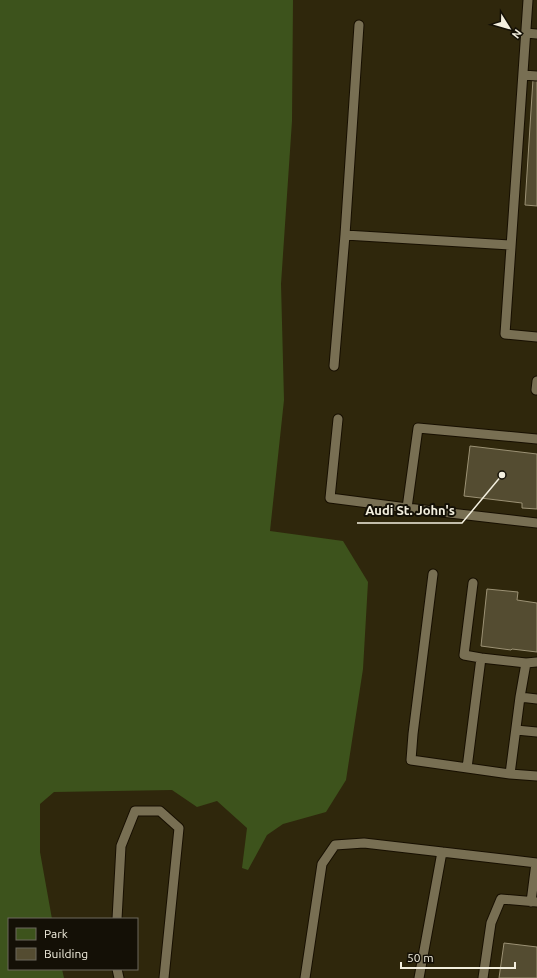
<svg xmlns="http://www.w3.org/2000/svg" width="537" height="978" font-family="Ubuntu,sans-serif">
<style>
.green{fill:#3d531c}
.building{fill:#544c31;stroke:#9c9275}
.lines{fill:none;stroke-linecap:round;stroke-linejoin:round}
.service-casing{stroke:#170f00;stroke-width:11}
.service{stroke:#786f53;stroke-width:9}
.leader{fill:none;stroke:#f3efdf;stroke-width:1.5}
.callout-dot{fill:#f3efdf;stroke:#141006;stroke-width:1.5}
.callout-label{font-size:13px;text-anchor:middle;font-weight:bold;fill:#f3efdf;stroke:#141006;stroke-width:4;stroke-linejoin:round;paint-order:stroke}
</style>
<rect width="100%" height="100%" fill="#2f270c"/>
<path class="green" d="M0,0H293L292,121L281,284L284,400L270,531L343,541L368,582L363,669L346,780L326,812L283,824L267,835L248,870L242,868L247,828L217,801L197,807L172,790L54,792L40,804V852L52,919H9V969H62L64,978H0Z"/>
<path class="building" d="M533,79L537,80V206L525,205Z
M470,446L537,454V509L522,508V503L464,496Z
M487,589L518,592L517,600L537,603V652L512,649L511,650L481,646Z
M504,943L537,947V978H499Z"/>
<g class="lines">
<g class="service-casing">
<path id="service" d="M528,0L505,334L537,337
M526,33L537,34
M523,75L537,76
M345,235L511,245
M334,366L345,235L359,25
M536,390L537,381
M338,419L330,498L407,508
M537,439L418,428L407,508L537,523
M433,574L413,734L411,760L510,774
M473,583L464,655L481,658
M526,663L537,662
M537,699L520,697L510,774L537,776
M516,730L537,732
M467,768L481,658L526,663L520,697
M531,902L536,863
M117,919L121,846L135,811H160L179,828L164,978
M117,969L119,978
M305,978L322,864L335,845L364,843L537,863
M419,978L442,852
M483,978L491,923L501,899L537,902"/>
</g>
<use href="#service" class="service"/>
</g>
<path class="leader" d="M502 475L462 523H357"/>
<circle class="callout-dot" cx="502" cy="475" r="4"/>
<g class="callout-label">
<text x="410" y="515">Audi St. John's</text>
</g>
<rect x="8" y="918" width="130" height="52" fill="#141006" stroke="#6d695d"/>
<rect x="16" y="928" width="20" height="12" fill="#3d531c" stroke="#6d695d"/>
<text x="44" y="938" font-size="12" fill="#f3efdf">Park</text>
<rect x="16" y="948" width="20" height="12" fill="#544c31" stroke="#6d695d"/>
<text x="44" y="958" font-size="12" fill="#f3efdf">Building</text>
<g transform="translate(509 28) rotate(127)" stroke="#141006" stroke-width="3" paint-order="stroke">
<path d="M0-3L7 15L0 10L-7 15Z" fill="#f3efdf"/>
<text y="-6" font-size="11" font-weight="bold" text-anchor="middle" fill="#f3efdf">N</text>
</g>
<path d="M401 962v6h114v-6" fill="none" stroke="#f3efdf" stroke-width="2"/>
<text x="407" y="962" font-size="12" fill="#f3efdf" stroke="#141006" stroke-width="3" paint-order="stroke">50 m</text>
</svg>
